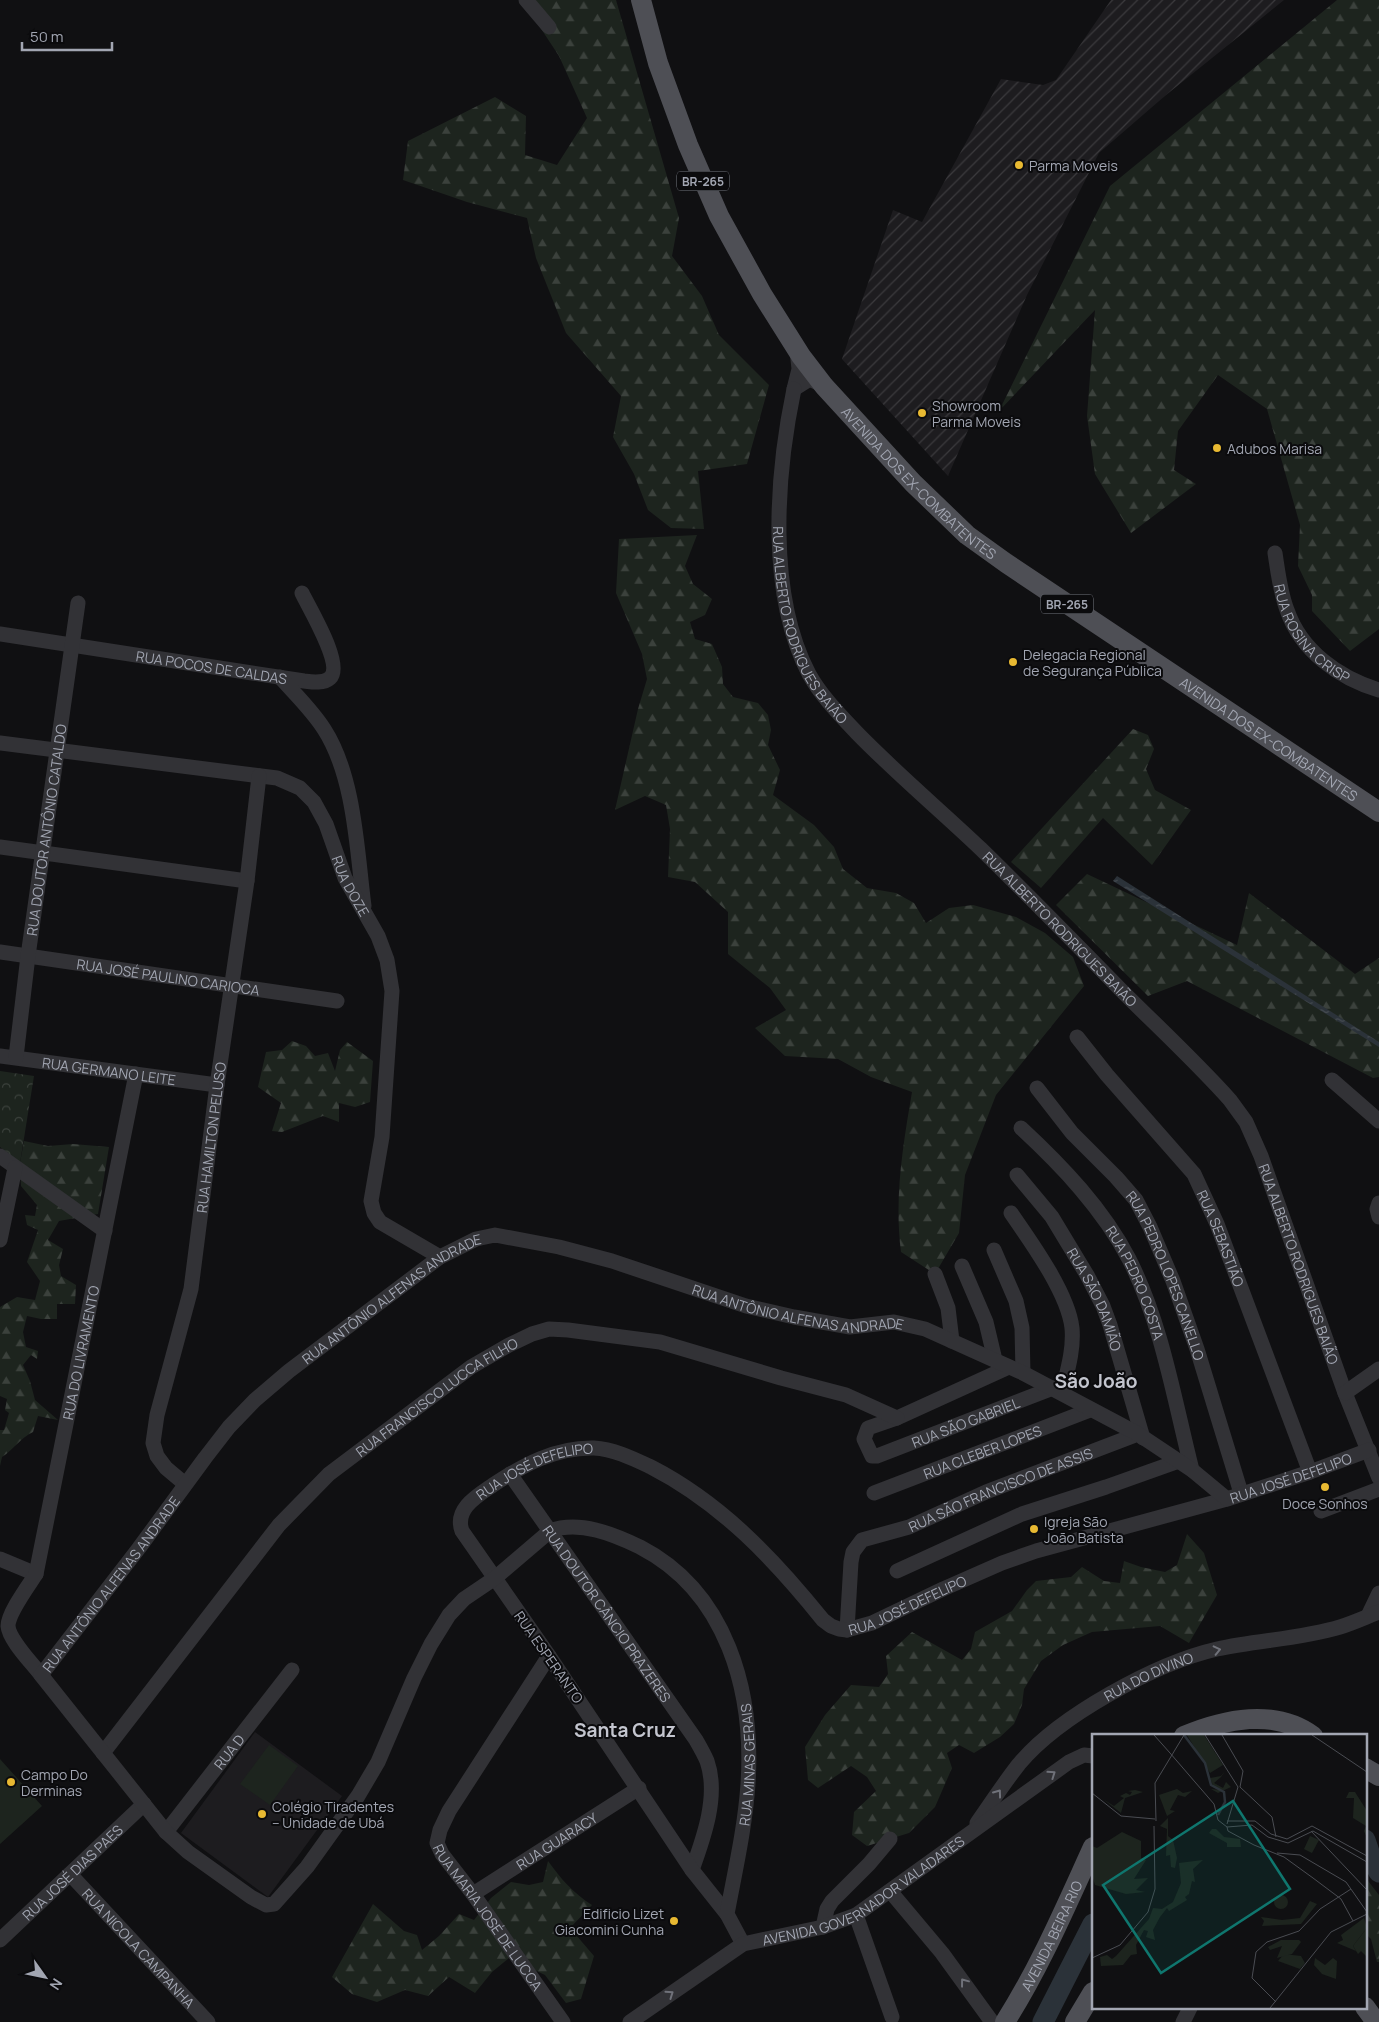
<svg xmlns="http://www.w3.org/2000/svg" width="1379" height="2022" font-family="Manrope,sans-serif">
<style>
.built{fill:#1d1c1f}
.industrial{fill:url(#industrial-furrows)}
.grass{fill:#1d241e}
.forest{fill:url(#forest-firs)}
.park{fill:url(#park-crowns)}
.water{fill:url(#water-ripples)}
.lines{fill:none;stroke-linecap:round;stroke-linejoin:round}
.river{stroke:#2b3239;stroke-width:21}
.minor{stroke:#323236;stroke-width:15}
.major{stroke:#4e4f55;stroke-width:20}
.oneway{stroke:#70727a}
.poi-dot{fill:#e8b932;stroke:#0b0b0d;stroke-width:2}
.labels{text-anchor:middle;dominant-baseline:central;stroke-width:4;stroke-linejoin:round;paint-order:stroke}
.shield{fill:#0b0b0d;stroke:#757880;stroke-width:1}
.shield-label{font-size:12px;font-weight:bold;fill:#a2a6b2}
.poi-label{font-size:14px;fill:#a2a6b2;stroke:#0b0b0d;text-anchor:start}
.street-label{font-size:14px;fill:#a2a6b2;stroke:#0b0b0d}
.district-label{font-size:19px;font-weight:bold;fill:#c3c5ce;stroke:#0b0b0d}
.inset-river{fill:none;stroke:#2b3239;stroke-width:2.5}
.inset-road{fill:none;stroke:#4a4c52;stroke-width:1}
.view{fill:#0f766e;fill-opacity:0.15;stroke:#0f766e;stroke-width:2.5}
.inset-edge{fill:none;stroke:#a2a6b2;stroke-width:2.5}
</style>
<defs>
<pattern id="industrial-furrows" width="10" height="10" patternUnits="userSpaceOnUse" patternTransform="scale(1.25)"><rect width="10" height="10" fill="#1d1c1f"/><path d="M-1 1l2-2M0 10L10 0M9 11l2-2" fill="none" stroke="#3b3a3d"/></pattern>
<pattern id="forest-firs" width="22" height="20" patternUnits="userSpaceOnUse" patternTransform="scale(1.25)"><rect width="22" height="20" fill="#1d241e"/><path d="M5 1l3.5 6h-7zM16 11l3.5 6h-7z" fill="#3b413c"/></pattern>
<pattern id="park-crowns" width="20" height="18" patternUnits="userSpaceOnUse" patternTransform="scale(1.25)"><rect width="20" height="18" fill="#1d241e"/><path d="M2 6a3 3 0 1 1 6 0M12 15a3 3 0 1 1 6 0" fill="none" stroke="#3b413c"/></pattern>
<pattern id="water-ripples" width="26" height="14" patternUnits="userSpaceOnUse" patternTransform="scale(1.25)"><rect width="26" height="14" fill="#2b3239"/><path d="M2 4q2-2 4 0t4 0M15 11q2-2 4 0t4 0" fill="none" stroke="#474d53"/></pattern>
</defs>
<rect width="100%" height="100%" fill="#101012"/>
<path class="built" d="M255,1732L342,1796L268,1897L181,1833Z"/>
<path class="industrial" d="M1111,0H1284L1166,95L1099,153L1027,295L948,476L842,359L893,210L922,222L1001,79L1043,85L1056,80Z"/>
<path class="grass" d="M269,1745L298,1766L270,1805L240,1784Z
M0,1759L42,1806L0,1844Z"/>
<path class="forest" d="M522,0H616L679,218L672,256L702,296L719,335L769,385L747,464L698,471L704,529L671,528L648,510L634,474L613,437L621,396L566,333L536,258L527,218L467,202L403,180L408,141L495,97L526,116L525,155L557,165L587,118L559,56Z
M1337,0H1379V629L1350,651L1312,611V595L1298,566L1300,525L1267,409L1218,375L1178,431L1174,470L1196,484L1131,533L1095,474L1087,416L1095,310L999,411L1110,186Z
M697,535L685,566L693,584L712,599L705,615L690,622L695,639L712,644L722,667L723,684L733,697L758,703L768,715L771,730L768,745L780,770L773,795L814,825L834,847L843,869L867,888L896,893L914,903L926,923L949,908L973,905L1016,917L1045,933L1073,957L1084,986L996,1095L965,1175L959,1233L935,1274L901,1252C894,1198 903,1145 912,1092L871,1077L838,1059L785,1056L755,1028L786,1010L770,988L728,954V912L695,882L668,877L670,829L666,805L645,796L615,810L638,709L647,679L642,654L616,593L619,539Z
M1133,729L1148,735L1154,749L1146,769L1155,790L1191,810L1152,865L1103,818L1041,888L1011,862Z
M1087,874L1237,945L1249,893L1355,974L1379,958V1077L1373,1078L1187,981L1148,996L1056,905Z
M292,1041L306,1046L315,1056L328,1053L335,1071L340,1050L347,1042L373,1061L370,1102L355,1107L339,1103V1122L323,1116L282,1132L272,1131L281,1103L258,1087L266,1052L282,1050Z
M24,1141L48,1146L73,1144L109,1147L98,1214L59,1221L48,1240L63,1249L59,1265L61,1276L76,1285L75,1304H57V1319H41L27,1316L23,1332L26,1347L38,1351L37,1359L31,1355L23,1365L30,1381L35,1400L58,1420L38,1416L33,1432C19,1439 14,1449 2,1457L0,1466V1430H4L9,1413L5,1410L7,1399L0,1396V1307L17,1297L35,1300L40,1281L27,1262L38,1230L27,1225L25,1215L35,1216L37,1205L21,1186L20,1163Z
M1187,1534L1204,1553L1217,1595L1189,1643L1160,1626L1092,1632L1063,1645L1041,1661L1024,1689L1022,1705L1014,1724L1000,1737L974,1753L959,1745L947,1753L952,1768L935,1807L909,1833L867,1846L852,1835L854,1812L876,1791L867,1777L851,1766L818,1788L808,1780L805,1747L825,1715L851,1685L879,1687L888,1674L886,1656L912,1632L962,1660L971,1649L975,1632L1012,1611L1027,1590L1036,1581L1071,1577L1082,1567L1104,1581L1120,1583L1124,1561L1141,1567L1165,1572L1177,1565Z
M548,1861C561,1879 573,1893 592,1905L570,1928L594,1956L581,1999L566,2003L545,1975L509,1958L492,1972L475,1993L449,1977L428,1996L405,1990L377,2002L352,1994L332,1977L373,1904L404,1931L417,1935L422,1950L439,1936L459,1914L474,1920L491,1898L511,1882L529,1885L543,1882Z
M1365,1877L1379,1895V1962H1377L1371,1939L1365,1933Z"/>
<path class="park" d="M0,1071L34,1076L20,1163L0,1147Z"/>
<path class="water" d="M1117,876L1379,1042V1047L1113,881Z"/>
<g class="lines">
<path class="river" d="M1365,1840L1371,1858L1379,1872
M1043,2022L1093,1924"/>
<g class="minor">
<path d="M526,0L549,27"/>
<path d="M797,350L799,369L794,389L810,379L824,386"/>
<path id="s1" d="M794,389C776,475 767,594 809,674C821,696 840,715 857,733C897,774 940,810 981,849C1028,895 1074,942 1120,989C1157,1026 1195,1061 1230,1100L1246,1122L1261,1156L1345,1393L1379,1478"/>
<path id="s2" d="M1275,553C1278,572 1280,592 1287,610C1301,651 1339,678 1379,690"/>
<path id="s3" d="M0,634L304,681C312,682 323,684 330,678C344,665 309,608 302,593"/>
<path d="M280,677C295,694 312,710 324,729C355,777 357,852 364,906"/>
<path id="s4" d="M0,743L277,778L300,788L314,802L326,824L345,878L378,936L387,960L392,991L382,1137L371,1201L374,1213L380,1222L440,1257"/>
<path d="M0,847L247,881"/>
<path id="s5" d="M0,952L337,1001"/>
<path id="s6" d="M1077,1037L1107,1075L1194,1174L1217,1224L1310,1472"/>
<path id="s7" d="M0,1056L217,1085"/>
<path id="s8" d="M16,1057L28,956L78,603"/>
<path d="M1332,1080L1379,1121"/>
<path id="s9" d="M1037,1088L1072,1133L1116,1177L1136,1200L1150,1227L1173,1281L1197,1349L1241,1493"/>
<path id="s10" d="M1021,1128C1062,1166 1103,1209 1129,1259C1162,1324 1174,1399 1192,1470"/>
<path d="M0,1156L105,1231"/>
<path id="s11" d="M1017,1175L1052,1217L1087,1275L1103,1306L1110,1325L1143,1438"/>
<path d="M1379,1203L1377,1209L1379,1217"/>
<path d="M1011,1213C1031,1242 1068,1293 1072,1328C1074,1350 1067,1372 1062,1393"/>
<path d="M0,1240L15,1168"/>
<path d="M994,1250L1016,1301L1022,1328L1023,1373"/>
<path d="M962,1266L986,1322L995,1360"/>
<path d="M935,1274L948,1308L952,1341"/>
<path id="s12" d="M1009,1367L897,1418L868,1428L864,1439L872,1456H877L1053,1388"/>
<path d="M1345,1393L1379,1369"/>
<path id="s13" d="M510,1474L696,1740C700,1747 704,1754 707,1761C719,1795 704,1837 692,1870"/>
<path id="s14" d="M185,1484L166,1468L157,1456L153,1443L157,1415L191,1289L217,1085L247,881L259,776"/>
<path id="s15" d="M874,1493L1090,1410"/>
<path d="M1321,1511L1379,1489"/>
<path d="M0,1559L36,1574"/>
<path d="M897,1571L1022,1514L1106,1487L1179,1461"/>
<path d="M1368,1616L1379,1593"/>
<path id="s16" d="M847,1630L851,1562L853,1552L862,1540L909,1527L986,1492L1138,1434"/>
<path id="s17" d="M549,1656L449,1811L440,1830L437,1843L442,1854L473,1894L563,2022"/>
<path id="s18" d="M41,1675C32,1663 9,1640 8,1626C8,1613 29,1585 36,1574L136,1074"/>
<path id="s19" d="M103,1753L279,1525L329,1474L471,1367L509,1345L532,1334L549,1329L568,1330L660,1342L781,1378L846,1395L897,1418"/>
<path id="s20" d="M977,1823C991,1803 1004,1783 1019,1764C1059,1716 1156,1663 1217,1649C1258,1640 1300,1639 1340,1627C1353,1623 1366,1617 1379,1612"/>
<path id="s21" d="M166,1832L292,1670"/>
<path id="s22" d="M70,1874L208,2022"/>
<path d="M890,1891L942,1953L992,2022"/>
<path id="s23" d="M473,1894L639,1788"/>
<path id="s24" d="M727,1914L692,1870L549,1656L462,1531C454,1509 477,1496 493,1485C523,1465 556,1447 594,1448C614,1449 634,1459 651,1467C721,1503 774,1559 823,1620L831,1626L839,1629L847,1630L872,1623L943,1589L1002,1563L1036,1551L1227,1499L1310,1472L1369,1450"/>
<path d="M856,1915L892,2017"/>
<path d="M823,1927L827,1909L832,1901L869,1864L890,1839"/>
<path id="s25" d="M0,1940L144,1804"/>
<path id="s26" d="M743,1944L727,1914C735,1871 745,1828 748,1784C754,1691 727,1592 640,1547C613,1534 579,1520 550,1531L495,1578L464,1599L449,1615L431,1644L414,1678L378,1762L358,1796L307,1867L274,1904L266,1905L251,1897L188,1852L166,1832L41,1675L139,1548L205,1458L229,1427L255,1400L289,1371L440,1257L476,1239L495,1235L559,1247L612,1261L746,1306L794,1317L850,1327L894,1322L925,1329L1023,1373L1138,1434L1192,1470L1227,1499"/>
<path id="s27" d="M630,2022L743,1944L823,1927L856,1915L1069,1762L1084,1755L1093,1756"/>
<path d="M1183,2022L1190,2008"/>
</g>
<g class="major">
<path id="s28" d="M641,0L658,63L688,145L719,216L762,294L801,356L824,386L913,483L967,535L1006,563L1379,812"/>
<path d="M1184,1736C1224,1719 1275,1708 1313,1736"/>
<path d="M1365,1768L1379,1776"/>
<path d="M1365,2007L1376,2022"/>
<path id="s29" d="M1005,2022C1040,1967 1066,1906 1093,1847"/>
<path d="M1075,2022L1093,1992"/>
</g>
</g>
<defs><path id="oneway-chevron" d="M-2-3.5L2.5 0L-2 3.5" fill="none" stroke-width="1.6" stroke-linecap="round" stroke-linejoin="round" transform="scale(1.25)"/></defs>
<g class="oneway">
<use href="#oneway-chevron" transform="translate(1217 1650) rotate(-13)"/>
<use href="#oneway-chevron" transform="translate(1052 1774) rotate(-35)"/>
<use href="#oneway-chevron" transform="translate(998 1793) rotate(-54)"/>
<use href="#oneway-chevron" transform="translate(964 1982) rotate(-127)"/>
<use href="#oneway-chevron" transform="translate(670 1994) rotate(-35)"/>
</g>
<g class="poi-dot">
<circle cx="1019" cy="165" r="5"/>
<circle cx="922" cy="413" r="5"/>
<circle cx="1217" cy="448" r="5"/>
<circle cx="1013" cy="662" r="5"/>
<circle cx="1325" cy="1487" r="5"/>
<circle cx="1034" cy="1529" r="5"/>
<circle cx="11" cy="1782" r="5"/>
<circle cx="262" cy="1814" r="5"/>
<circle cx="674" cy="1921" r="5"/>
</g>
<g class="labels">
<g class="shield">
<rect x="677" y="171.5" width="52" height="19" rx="4"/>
<rect x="1041" y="594.5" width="52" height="19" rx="4"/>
</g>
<g class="shield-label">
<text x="703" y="181">BR-265</text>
<text x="1067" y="604">BR-265</text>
</g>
<g class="poi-label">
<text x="1029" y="165">Parma Moveis</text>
<text x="932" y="405">Showroom<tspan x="932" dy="16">Parma Moveis</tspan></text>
<text x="1227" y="448">Adubos Marisa</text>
<text x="1023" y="654">Delegacia Regional<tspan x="1023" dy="16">de Segurança Pública</tspan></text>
<text x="1325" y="1503" text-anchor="middle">Doce Sonhos</text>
<text x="1044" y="1521">Igreja São<tspan x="1044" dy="16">João Batista</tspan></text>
<text x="21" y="1774">Campo Do<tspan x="21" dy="16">Derminas</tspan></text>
<text x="272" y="1806">Colégio Tiradentes<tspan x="272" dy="16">– Unidade de Ubá</tspan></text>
<text x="664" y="1913" text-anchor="end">Edificio Lizet<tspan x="664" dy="16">Giacomini Cunha</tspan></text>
</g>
<g class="street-label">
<text stroke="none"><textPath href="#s28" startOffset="566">AVENIDA DOS EX-COMBATENTES</textPath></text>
<text stroke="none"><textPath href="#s1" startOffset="244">RUA ALBERTO RODRIGUES BAIÃO</textPath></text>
<text stroke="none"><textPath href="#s2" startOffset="92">RUA ROSINA CRISP</textPath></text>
<text stroke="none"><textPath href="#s3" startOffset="214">RUA POCOS DE CALDAS</textPath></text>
<text stroke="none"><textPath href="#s28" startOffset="1001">AVENIDA DOS EX-COMBATENTES</textPath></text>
<text stroke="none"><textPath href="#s8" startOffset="229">RUA DOUTOR ANTÔNIO CATALDO</textPath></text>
<text stroke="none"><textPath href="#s4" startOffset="416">RUA DOZE</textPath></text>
<text stroke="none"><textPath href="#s1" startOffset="649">RUA ALBERTO RODRIGUES BAIÃO</textPath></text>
<text stroke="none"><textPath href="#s5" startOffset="170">RUA JOSÉ PAULINO CARIOCA</textPath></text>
<text stroke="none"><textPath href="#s7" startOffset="110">RUA GERMANO LEITE</textPath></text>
<text stroke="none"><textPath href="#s14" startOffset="365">RUA HAMILTON PELUSO</textPath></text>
<text stroke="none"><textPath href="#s6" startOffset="250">RUA SEBASTIÃO</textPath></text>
<text stroke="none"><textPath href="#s1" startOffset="1069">RUA ALBERTO RODRIGUES BAIÃO</textPath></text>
<text stroke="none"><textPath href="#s9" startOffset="231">RUA PEDRO LOPES CANELLO</textPath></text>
<text stroke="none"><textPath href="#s10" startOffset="195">RUA PEDRO COSTA</textPath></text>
<text stroke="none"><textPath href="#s26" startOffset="1860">RUA ANTÔNIO ALFENAS ANDRADE</textPath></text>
<text stroke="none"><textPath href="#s11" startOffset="148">RUA SÃO DAMIÃO</textPath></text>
<text stroke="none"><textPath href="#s26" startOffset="2296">RUA ANTÔNIO ALFENAS ANDRADE</textPath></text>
<text stroke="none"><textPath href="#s18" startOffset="345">RUA DO LIVRAMENTO</textPath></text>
<text stroke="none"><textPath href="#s19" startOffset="492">RUA FRANCISCO LUCCA FILHO</textPath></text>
<text stroke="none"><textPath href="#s12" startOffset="284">RUA SÃO GABRIEL</textPath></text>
<text stroke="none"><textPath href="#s15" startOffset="116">RUA CLEBER LOPES</textPath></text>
<text stroke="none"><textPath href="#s24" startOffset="571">RUA JOSÉ DEFELIPO</textPath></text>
<text stroke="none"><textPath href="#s24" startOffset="1425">RUA JOSÉ DEFELIPO</textPath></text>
<text stroke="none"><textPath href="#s16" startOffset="241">RUA SÃO FRANCISCO DE ASSIS</textPath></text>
<text stroke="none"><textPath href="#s26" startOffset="1455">RUA ANTÔNIO ALFENAS ANDRADE</textPath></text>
<text stroke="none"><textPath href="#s24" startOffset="1020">RUA JOSÉ DEFELIPO</textPath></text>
<text stroke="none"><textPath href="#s13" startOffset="170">RUA DOUTOR CÂNCIO PRAZERES</textPath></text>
<text transform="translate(549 1657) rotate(55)">RUA ESPERANTO</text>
<text stroke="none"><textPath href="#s20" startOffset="230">RUA DO DIVINO</textPath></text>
<text stroke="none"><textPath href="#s21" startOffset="102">RUA D</textPath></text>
<text stroke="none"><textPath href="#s26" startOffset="185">RUA MINAS GERAIS</textPath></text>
<text stroke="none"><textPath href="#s23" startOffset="99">RUA GUARACY</textPath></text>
<text stroke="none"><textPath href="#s25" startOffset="99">RUA JOSÉ DIAS PAES</textPath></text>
<text stroke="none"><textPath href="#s27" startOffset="271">AVENIDA GOVERNADOR VALADARES</textPath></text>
<text stroke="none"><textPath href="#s17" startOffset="309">RUA MARIA JOSÉ DE LUCCA</textPath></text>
<text stroke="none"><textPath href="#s29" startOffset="98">AVENIDA BEIRA RIO</textPath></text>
<text stroke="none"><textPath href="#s22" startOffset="101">RUA NICOLA CAMPANHA</textPath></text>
</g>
<g class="district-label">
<text x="1096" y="1381">São João</text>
<text x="625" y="1730">Santa Cruz</text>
</g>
</g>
<g transform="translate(1092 1734)">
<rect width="275" height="275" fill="#101012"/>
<path d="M95,1H112L131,31L118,39ZM218,102L227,106L220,119L212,115ZM182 168a7 7 0 1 1 14 0a7 7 0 1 1-14 0ZM192,220L209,222L213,229L208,235L186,227Z" fill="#1d241e"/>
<path d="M133,37L129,43L122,49L131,54L134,48L139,53L126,59L119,55L128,56L121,52L118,44L129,42ZM85,55L91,59L100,57L93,63L86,61L78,76L83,77L75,82L67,61ZM43,56L51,58L33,64L29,79L11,65L22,72L32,64L28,62L34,59L38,61L40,58L36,57ZM257,58H263L275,77V104L272,97L274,92L261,84L262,64H254ZM76,84V102L81,106L85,124L83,134L79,133L78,121L74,122L75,95L68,92ZM120,95H124L132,103L148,105L149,113H135V109L117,99ZM30,98L49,107V124L54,126L42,145L56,144L44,156L53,158L34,160L3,151L0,141V112L5,114ZM111,126L101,135L103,148L100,147L97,160L93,163L95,166L77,177L75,174L68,183L61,196L63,206L54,203L56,197L52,196L44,211L45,220L39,221L31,231L9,232L8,223L15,221L20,225L24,222L57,185L61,174L70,175L81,168L89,149L87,129ZM218,167L225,170L209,190L170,192L172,187L169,183L190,186L208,184ZM272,184L275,194L261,212L264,217L245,209L251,206L249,201ZM189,206H207L209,208L200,220L185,224L190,212L178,216L176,213ZM223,224L233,231L241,224L245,227L244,245L230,240L222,231Z" fill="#1d241e"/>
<path d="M275,194V221L274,222L269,217L266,220L261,212Z" fill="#1d241e"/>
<path class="inset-river" d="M92,1L113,29L119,51L132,58L133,68L126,81"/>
<path class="inset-road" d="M62,1L78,19M113,1L146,53M130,1L151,37L148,53M220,1L275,38M78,19L122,70L126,86L135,93M148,53L180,83L184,103M0,59L29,82L63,85M64,87L63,49L92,1M135,87H163L179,100L195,105L220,92L275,122M135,90L146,53M135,93L136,97L162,111L192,123L221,144L249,165L261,187M135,93L160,91L176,103L196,109L221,97L275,128M219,97L275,156M185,119L208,121L254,148L275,178M0,224L28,211L56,178L63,155L62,92M184,268L160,244L164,218L175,208L207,197L228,175L259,155M178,274L239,198L275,180"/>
<path class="view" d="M141,67L198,155L69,239L11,151Z"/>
<rect width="275" height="275" class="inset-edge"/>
</g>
<g transform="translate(45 1977) rotate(123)" stroke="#0b0b0d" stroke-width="4" paint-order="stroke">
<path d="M0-4L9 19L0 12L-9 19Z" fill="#a2a6b2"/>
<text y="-8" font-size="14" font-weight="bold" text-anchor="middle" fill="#a2a6b2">N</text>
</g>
<path d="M22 42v8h90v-8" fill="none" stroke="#a2a6b2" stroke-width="2.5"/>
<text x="30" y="42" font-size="15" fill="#a2a6b2" stroke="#0b0b0d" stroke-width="4" paint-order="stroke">50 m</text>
</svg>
